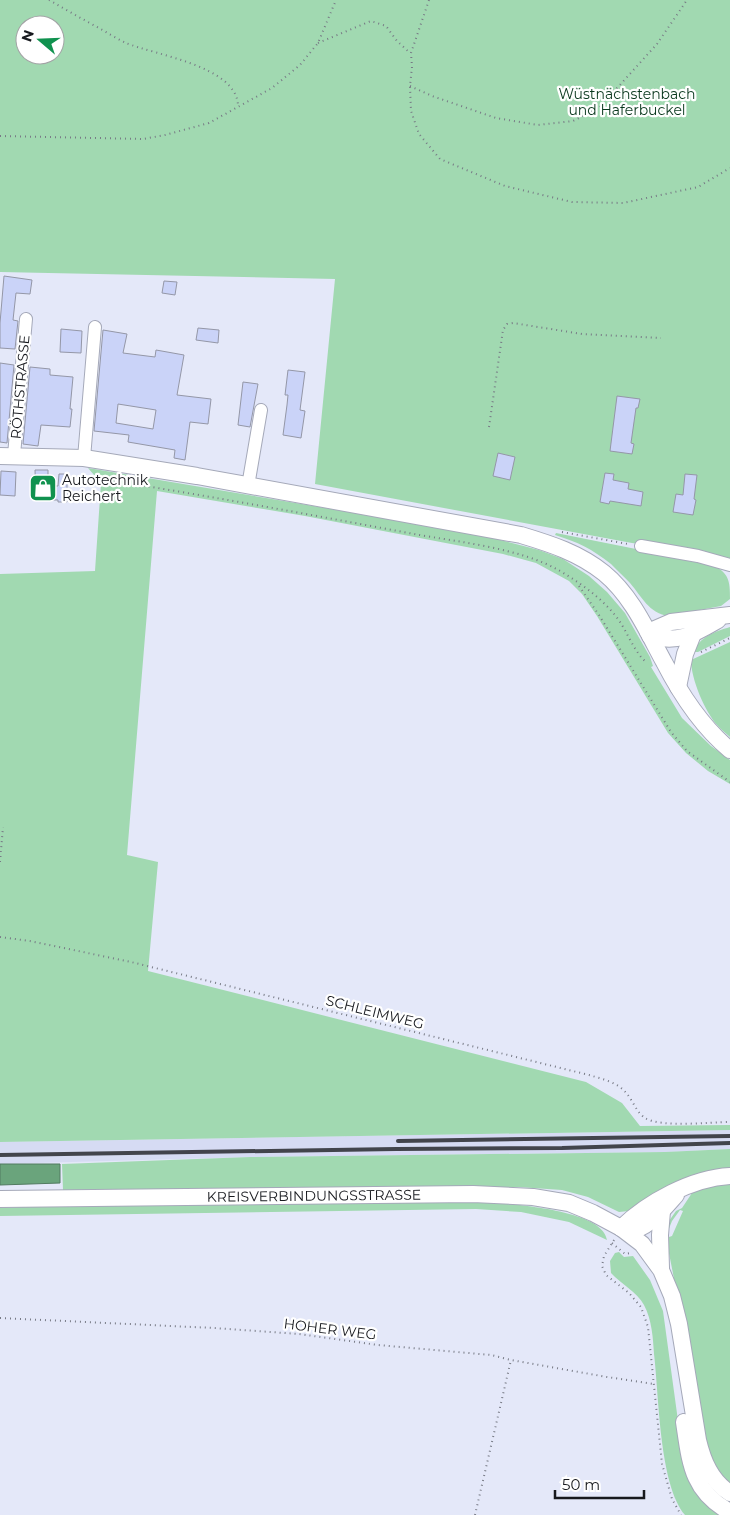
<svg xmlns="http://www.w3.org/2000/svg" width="730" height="1515" font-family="Montserrat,sans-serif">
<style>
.built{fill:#d6dbf3}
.green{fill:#a1d9b1;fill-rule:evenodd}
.water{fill:#6aa47c;stroke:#517a60}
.building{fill:#cad3f8;stroke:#9497a7;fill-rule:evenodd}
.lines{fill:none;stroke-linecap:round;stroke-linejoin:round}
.minor-casing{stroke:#a5a9b9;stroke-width:14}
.major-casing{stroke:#a5a9b9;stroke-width:18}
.path{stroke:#777a85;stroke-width:2;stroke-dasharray:1 4;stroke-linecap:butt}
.minor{stroke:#fff;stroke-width:12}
.major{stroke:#fff;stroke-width:16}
.rail{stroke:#42444c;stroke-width:4}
.labels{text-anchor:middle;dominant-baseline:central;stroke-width:4.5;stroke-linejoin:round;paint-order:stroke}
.park-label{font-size:14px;fill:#09381d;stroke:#fff}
.street-label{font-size:14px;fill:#17191e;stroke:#fff}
.poi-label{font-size:14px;fill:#17191e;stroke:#fff;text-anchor:start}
</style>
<rect width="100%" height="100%" fill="#e4e8f9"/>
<path class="built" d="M730,1130V1149L665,1152L250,1157L0,1164V1142Z"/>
<path class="green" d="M0,0H730V560L704,553L632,543L315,484L335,279L0,272ZM25,25H55V55H25Z
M88,468L474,533L539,550L563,559L589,576L607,592L625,613L650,657L653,666L651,667L682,718L711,746L730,760V784L708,771L686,753L668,733L597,616L582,594L569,581L536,563L503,554L305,516L157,491L127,855L158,862L148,971L586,1082L622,1103L640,1126L730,1125V1130L0,1142V574L95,571L101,483Z
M556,533L711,564C729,573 730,580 730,599L721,606L668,616C649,613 642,597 630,583C624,577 617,570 611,564C592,549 578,542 555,535Z
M730,627V636L698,652H693C701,636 714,632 730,627Z
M730,642V737C726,733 721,730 718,726C705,712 691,679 691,660Z
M730,1149V1169C688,1170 664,1191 629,1211L619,1212L588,1197L562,1190L518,1187L63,1190L62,1164L250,1157L665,1152Z
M730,1177V1484L722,1478L709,1456L666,1238L672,1236L683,1211L680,1210L672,1221L668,1231L666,1232L669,1221L676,1211L682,1208L694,1190Z
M476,1202C501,1203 603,1208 607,1240L569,1222L521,1212L476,1209L0,1216V1208L42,1206Z
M619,1252L624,1257L633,1256L650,1280L663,1311L682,1450L721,1515H685C659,1484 659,1395 654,1354C653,1338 652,1320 644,1305C637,1292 621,1284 611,1273L610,1261L615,1253Z"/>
<path class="water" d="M0,1164H60V1183L0,1185Z"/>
<path class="building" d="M4,276L32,280L30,294L16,293L13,320L18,321L15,349L0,348V323Z
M164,281L177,282L175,295L162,293Z
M198,328L219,330L218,343L196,340Z
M61,329L82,331L81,353L60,352Z
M103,330L127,334L123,353L155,357L156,350L184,355L177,395L211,399L208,424L190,422L185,460L174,458L175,450L128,442L129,435L94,431ZM118,404L156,410L153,429L116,423Z
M0,363L14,365L7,443L0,442Z
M30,367L50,369V375L73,377L70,409H72L70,427L41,425L38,446L23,444Z
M288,370L305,372L300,410L305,411L301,438L283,435L287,405L288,395H285Z
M243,382L258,384L250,427L238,425Z
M617,396L640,399L638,408H636L631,443L634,444L632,454L610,451Z
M498,453L515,457L510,480L493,476Z
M35,470H48V486H58L59,474H67V502H58V500H36Z
M1,471L16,472L15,496L0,495Z
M605,473L614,474L613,480L629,483L628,489L643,492L641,506L610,501L609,504L600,502Z
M685,474L697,475L694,499L696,500L693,515L673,512L676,494L683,495Z"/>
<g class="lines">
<g class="minor-casing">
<path id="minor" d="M14,455L26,319
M84,458L95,327
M248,486L261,410
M641,546L698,556L730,565"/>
</g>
<g class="major-casing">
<g id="major">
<path d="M0,456L84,458L197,476L521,535C551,544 579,553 604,573C632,596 647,631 664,662C681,695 701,726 730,750"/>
<path d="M648,632L671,622L730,615"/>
<path d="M650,636C679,644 694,634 718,620"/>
<path d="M678,687L685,654L693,634"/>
<path id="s1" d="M0,1199L473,1194L533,1197L569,1203L593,1213L621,1228L642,1244L661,1270L672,1296L679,1324L698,1440C703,1461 711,1481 730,1493"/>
<path d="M621,1228C648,1202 692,1178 730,1176"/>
<path d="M621,1228C626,1229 632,1230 637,1229C651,1225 666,1206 676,1195"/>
<path d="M661,1268L660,1235L662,1211"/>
<path d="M684,1422C690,1461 691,1491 730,1512"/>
</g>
</g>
<path class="path" d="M49,0C65,9 82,19 99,28C108,33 117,39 126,43C155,55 236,66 238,105
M429,0L411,53L412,67L410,86L411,111L419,134L440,159L505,186L572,202L623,203L698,187L730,168
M318,43L371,21L386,26L397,41L410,53
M410,86L432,96L496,118L538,125L573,121L599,108L657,44L687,0
M0,136L143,139L165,135L209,123L272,88L300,65L318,43L336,0
M489,427L503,330L507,324L513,323L582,334L661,338
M95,475L108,480C210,496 312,515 414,534C458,542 521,548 560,571C582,584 603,599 618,619C628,633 634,652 647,663
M562,532L628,544
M579,586L599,615L671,732L687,751L730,782
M701,652L730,638
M0,862L3,827
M0,937L30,941L131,962L589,1075C602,1079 618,1082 627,1094C633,1101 637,1113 645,1118C662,1128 709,1122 730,1122
M614,1240L604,1256L602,1266L606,1275L629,1293L641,1307L648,1327L662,1464L672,1499L681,1515
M612,1243L625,1254L631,1253
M0,1318L214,1328L299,1334L378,1345L491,1355L511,1360L607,1377L654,1384
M475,1515L511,1360"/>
<use href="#minor" class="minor"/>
<use href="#major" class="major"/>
<path class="rail" d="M398,1141L730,1136
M0,1155L396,1149L562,1148L730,1143"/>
</g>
<defs>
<g id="shop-square" transform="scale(1.4375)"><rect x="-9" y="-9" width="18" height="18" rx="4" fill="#10924f" stroke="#fff"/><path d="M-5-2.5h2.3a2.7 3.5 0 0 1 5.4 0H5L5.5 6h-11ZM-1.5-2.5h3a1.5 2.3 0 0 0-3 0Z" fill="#fff"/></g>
</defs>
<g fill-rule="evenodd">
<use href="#shop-square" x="43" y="488"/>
</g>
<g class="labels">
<g class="park-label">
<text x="627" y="94">Wüstnächstenbach<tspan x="627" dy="16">und Haferbuckel</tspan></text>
</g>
<g class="street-label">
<text transform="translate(20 387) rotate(-85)">RÖTHSTRASSE</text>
<text transform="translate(375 1012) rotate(14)">SCHLEIMWEG</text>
<text stroke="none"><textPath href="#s1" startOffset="314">KREISVERBINDUNGSSTRASSE</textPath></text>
<text transform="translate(330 1329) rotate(7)">HOHER WEG</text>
</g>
<g class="poi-label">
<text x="62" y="480">Autotechnik<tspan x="62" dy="16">Reichert</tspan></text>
</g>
</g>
<g transform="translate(40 40) rotate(289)"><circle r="24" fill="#ffffff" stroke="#a2a3a5"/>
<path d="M0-4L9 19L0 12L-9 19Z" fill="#10924f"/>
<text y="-8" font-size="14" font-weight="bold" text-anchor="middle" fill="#17191e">N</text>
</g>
<path d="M555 1490v8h89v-8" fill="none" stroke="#17191e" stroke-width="2.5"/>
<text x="562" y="1490" font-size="15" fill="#17191e" stroke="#ffffff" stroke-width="4" paint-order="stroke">50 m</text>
</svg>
